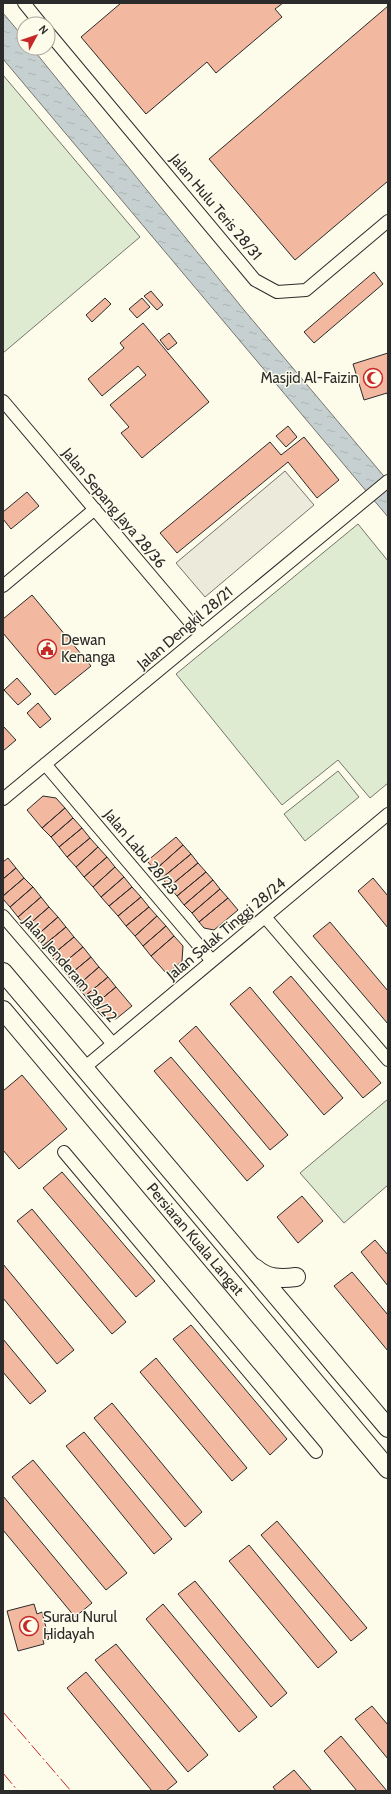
<svg xmlns="http://www.w3.org/2000/svg" width="391" height="1794" font-family="Cabin,sans-serif">
<style>
.grass{fill:#deebd1;stroke:#74746e}
.parking{fill:#eceadb;stroke:#74746e}
.water{fill:url(#water-ripples);stroke:#74746e}
.building{fill:#f2b8a0;stroke:#2b2b2b}
.lines{fill:none;stroke-linecap:round;stroke-linejoin:round}
.street-casing{stroke:#2b2b2b;stroke-width:14}
.primary-casing{stroke:#2b2b2b;stroke-width:20}
.street{stroke:#fdfbea;stroke-width:12}
.primary{stroke:#fdfbea;stroke-width:18}
.power{stroke:#c62828;stroke-width:1;stroke-dasharray:14 3 2 3;stroke-linecap:butt}
.labels{text-anchor:middle;dominant-baseline:central;stroke-width:3;stroke-linejoin:round;paint-order:stroke}
.street-label{font-size:15px;fill:#2b2b2b;stroke:#fdfbea}
.poi-label{font-size:15px;fill:#2b2b2b;stroke:#fdfbea;text-anchor:start}
</style>
<defs>
<pattern id="water-ripples" width="26" height="14" patternUnits="userSpaceOnUse"><rect width="26" height="14" fill="#c7d0d0"/><path d="M2 4q2-2 4 0t4 0M15 11q2-2 4 0t4 0" fill="none" stroke="#abb3b3"/></pattern>
</defs>
<rect width="100%" height="100%" fill="#fdfbea"/>
<path class="grass" d="M3,75L140,237L3,353Z
M358,524L388,561V783L370,798L338,760L282,805L176,674Z
M338,771L359,797L305,841L284,814Z
M388,1099V1185L344,1223L300,1173Z"/>
<path class="parking" d="M285,471L314,505L205,597L176,563Z"/>
<path class="water" d="M3,13L24,38V48H32L244,310L388,481V517L3,59Z"/>
<path class="building" d="M121,3H283L275,9L282,17L216,73L207,62L146,114L81,37Z
M388,6V181L295,260L209,159Z
M374,272L383,284L314,343L304,332Z
M151,291L163,305L157,310L144,296Z
M105,298L111,304L92,322L86,315Z
M142,298L150,307L137,318L129,309Z
M143,323L209,402L142,458L121,433L129,427L110,405L146,375L138,366L102,396L88,379L124,348L120,343Z
M169,333L177,343L168,350L160,340Z
M388,353V397L387,393L364,400L353,364Z
M288,426L297,437L286,447L276,436Z
M304,437L339,480L317,498L288,462L177,553L160,533L270,442L281,455Z
M27,492L39,506L11,529L3,519V512Z
M32,595L91,666L55,695L3,633V619Z
M17,678L31,694L18,705L4,690Z
M38,703L51,719L40,728L27,713Z
M3,726L16,740L3,751Z
M43,796L56,798L65,808L42,828L27,810Z
M65,808L73,818L51,837L42,828Z
M73,818L82,828L59,847L51,837Z
M82,828L90,838L67,857L59,847Z
M176,837L183,845L155,870L147,861Z
M90,838L98,847L76,867L67,857Z
M183,845L191,854L162,878L155,870Z
M98,847L107,857L84,877L76,867Z
M191,854L198,863L169,887L162,878Z
M107,857L115,867L93,887L84,877Z
M8,858L16,868L3,879V862Z
M198,863L206,872L177,896L169,887Z
M115,867L124,877L101,897L93,887Z
M16,868L24,878L3,896V879Z
M206,872L213,880L184,905L177,896Z
M124,877L132,887L109,906L101,897Z
M24,878L33,887L10,907L3,899V896Z
M373,878L388,896V928L358,891Z
M213,880L220,889L192,913L184,905Z
M33,887L41,897L18,917L10,907Z
M132,887L141,897L118,916L109,906Z
M220,889L228,898L199,922L192,913Z
M41,897L49,907L26,927L18,917Z
M141,897L149,907L126,926L118,916Z
M228,898L238,910L214,930L204,928L199,922Z
M49,907L58,917L35,937L26,927Z
M149,907L157,916L135,936L126,926Z
M157,916L166,926L143,946L135,936Z
M58,917L66,927L43,946L35,937Z
M330,922L388,991V1024L313,936Z
M166,926L174,936L151,956L143,946Z
M66,927L74,937L51,956L43,946Z
M174,936L183,946L182,961L167,974L151,956Z
M74,937L83,947L60,966L51,956Z
M83,947L91,957L68,976L60,966Z
M91,957L99,967L77,986L68,976Z
M99,967L108,977L85,996L77,986Z
M291,976L381,1083L363,1098L273,992Z
M108,977L116,987L93,1006L85,996Z
M116,987L132,1006L116,1019L102,1016L93,1006Z
M250,987L343,1098L324,1115L230,1004Z
M196,1026L288,1135L270,1150L179,1041Z
M171,1057L264,1166L247,1181L154,1071Z
M22,1075L67,1129L19,1169L3,1150V1091Z
M62,1172L155,1281L136,1297L43,1188Z
M302,1196L323,1221L298,1243L277,1217Z
M32,1209L126,1322L112,1334L17,1221Z
M375,1240L388,1255V1286L361,1252Z
M3,1264L74,1350L57,1364L3,1298Z
M352,1272L388,1315V1351L334,1286Z
M191,1325L287,1439L270,1455L173,1339Z
M3,1339L46,1391L30,1404L3,1372Z
M156,1358L247,1468L232,1481L140,1372Z
M112,1403L202,1512L185,1527L94,1418Z
M84,1432L172,1539L154,1554L66,1446Z
M33,1460L127,1573L106,1590L12,1477Z
M3,1496L92,1603L75,1617L3,1530Z
M277,1521L367,1628L351,1641L261,1535Z
M249,1545L337,1652L318,1668L229,1561Z
M195,1581L287,1693L271,1707L178,1594Z
M34,1604L37,1614L42,1612L49,1639L43,1640L44,1644L18,1651L7,1611Z
M163,1604L257,1717L239,1732L146,1619Z
M116,1644L208,1755L188,1772L95,1660Z
M86,1672L177,1782L166,1791H152L67,1688Z
M372,1706L388,1725V1759L355,1719Z
M341,1736L387,1791H357L324,1751Z
M294,1770L312,1791H276L273,1787Z"/>
<g class="lines">
<g class="street-casing">
<path id="street" d="M24,3L41,24
M48,32L255,280L277,292L306,290L388,221
M3,401L201,635
M3,586L95,509
M45,764L212,961
M3,799L388,481
M3,916L113,1044
M265,917L388,1060
M84,1068L388,814
M64,1152L316,1452"/>
</g>
<g class="primary-casing">
<g id="primary">
<path d="M3,972L388,1428"/>
<path id="s1" d="M3,1010L388,1469"/>
<path d="M255,1268C267,1279 281,1279 296,1277"/>
</g>
</g>
<use href="#street" class="street"/>
<use href="#primary" class="primary"/>
<path class="power" d="M3,1712L71,1791
M3,1773L18,1791"/>
</g>
<defs>
<g id="mosque-ring" transform="scale(1)"><circle r="9.5" fill="#fdfbea" stroke="#c62828" stroke-width="1.5"/><path d="M3.5-4.9A6 6 0 1 0 3.5 4.9A5 5 0 1 1 3.5-4.9Z" fill="#c62828"/></g>
<g id="civic-ring" transform="scale(1)"><circle r="9.5" fill="#fdfbea" stroke="#c62828" stroke-width="1.5"/><path d="M-.6-6.5H3V-4.5H.6V-3L4-1V1h2V6H-6V1h2V-1L-.6-3ZM-1.2 2.5V6h2.4V2.5Z" fill="#c62828"/></g>
</defs>
<g fill-rule="evenodd">
<use href="#mosque-ring" x="373" y="378"/>
<use href="#civic-ring" x="47" y="649"/>
<use href="#mosque-ring" x="29" y="1626"/>
</g>
<g class="labels">
<g class="street-label">
<text transform="translate(216 207) rotate(50)">Jalan Hulu Teris 28/31</text>
<text transform="translate(114 508) rotate(50)">Jalan Sepang Jaya 28/36</text>
<text transform="translate(185 628) rotate(-40)">Jalan Dengkil 28/21</text>
<text transform="translate(141 852) rotate(50)">Jalan Labu 28/23</text>
<text transform="translate(226 929) rotate(-40)">Jalan Salak Tinggi 28/24</text>
<text transform="translate(70 969) rotate(49)">Jalan Jenderam 28/22</text>
<text stroke="none"><textPath href="#s1" startOffset="299">Persiaran Kuala Langat</textPath></text>
</g>
<g class="poi-label">
<text x="359" y="378" text-anchor="end">Masjid Al-Faizin</text>
<text x="61" y="640">Dewan<tspan x="61" dy="17">Kenanga</tspan></text>
<text x="43" y="1617">Surau Nurul<tspan x="43" dy="17">Hidayah</tspan></text>
</g>
</g>
<rect width="391" height="1794" fill="none" stroke="#2b2b2b" stroke-width="8"/>
<g transform="translate(36 36) rotate(50)"><circle r="19" fill="#fdfbea" stroke="#a9a89e"/>
<path d="M0-3L7 15L0 10L-7 15Z" fill="#c62828"/>
<text y="-6" font-size="11" font-weight="bold" text-anchor="middle" fill="#2b2b2b">N</text>
</g>
</svg>
